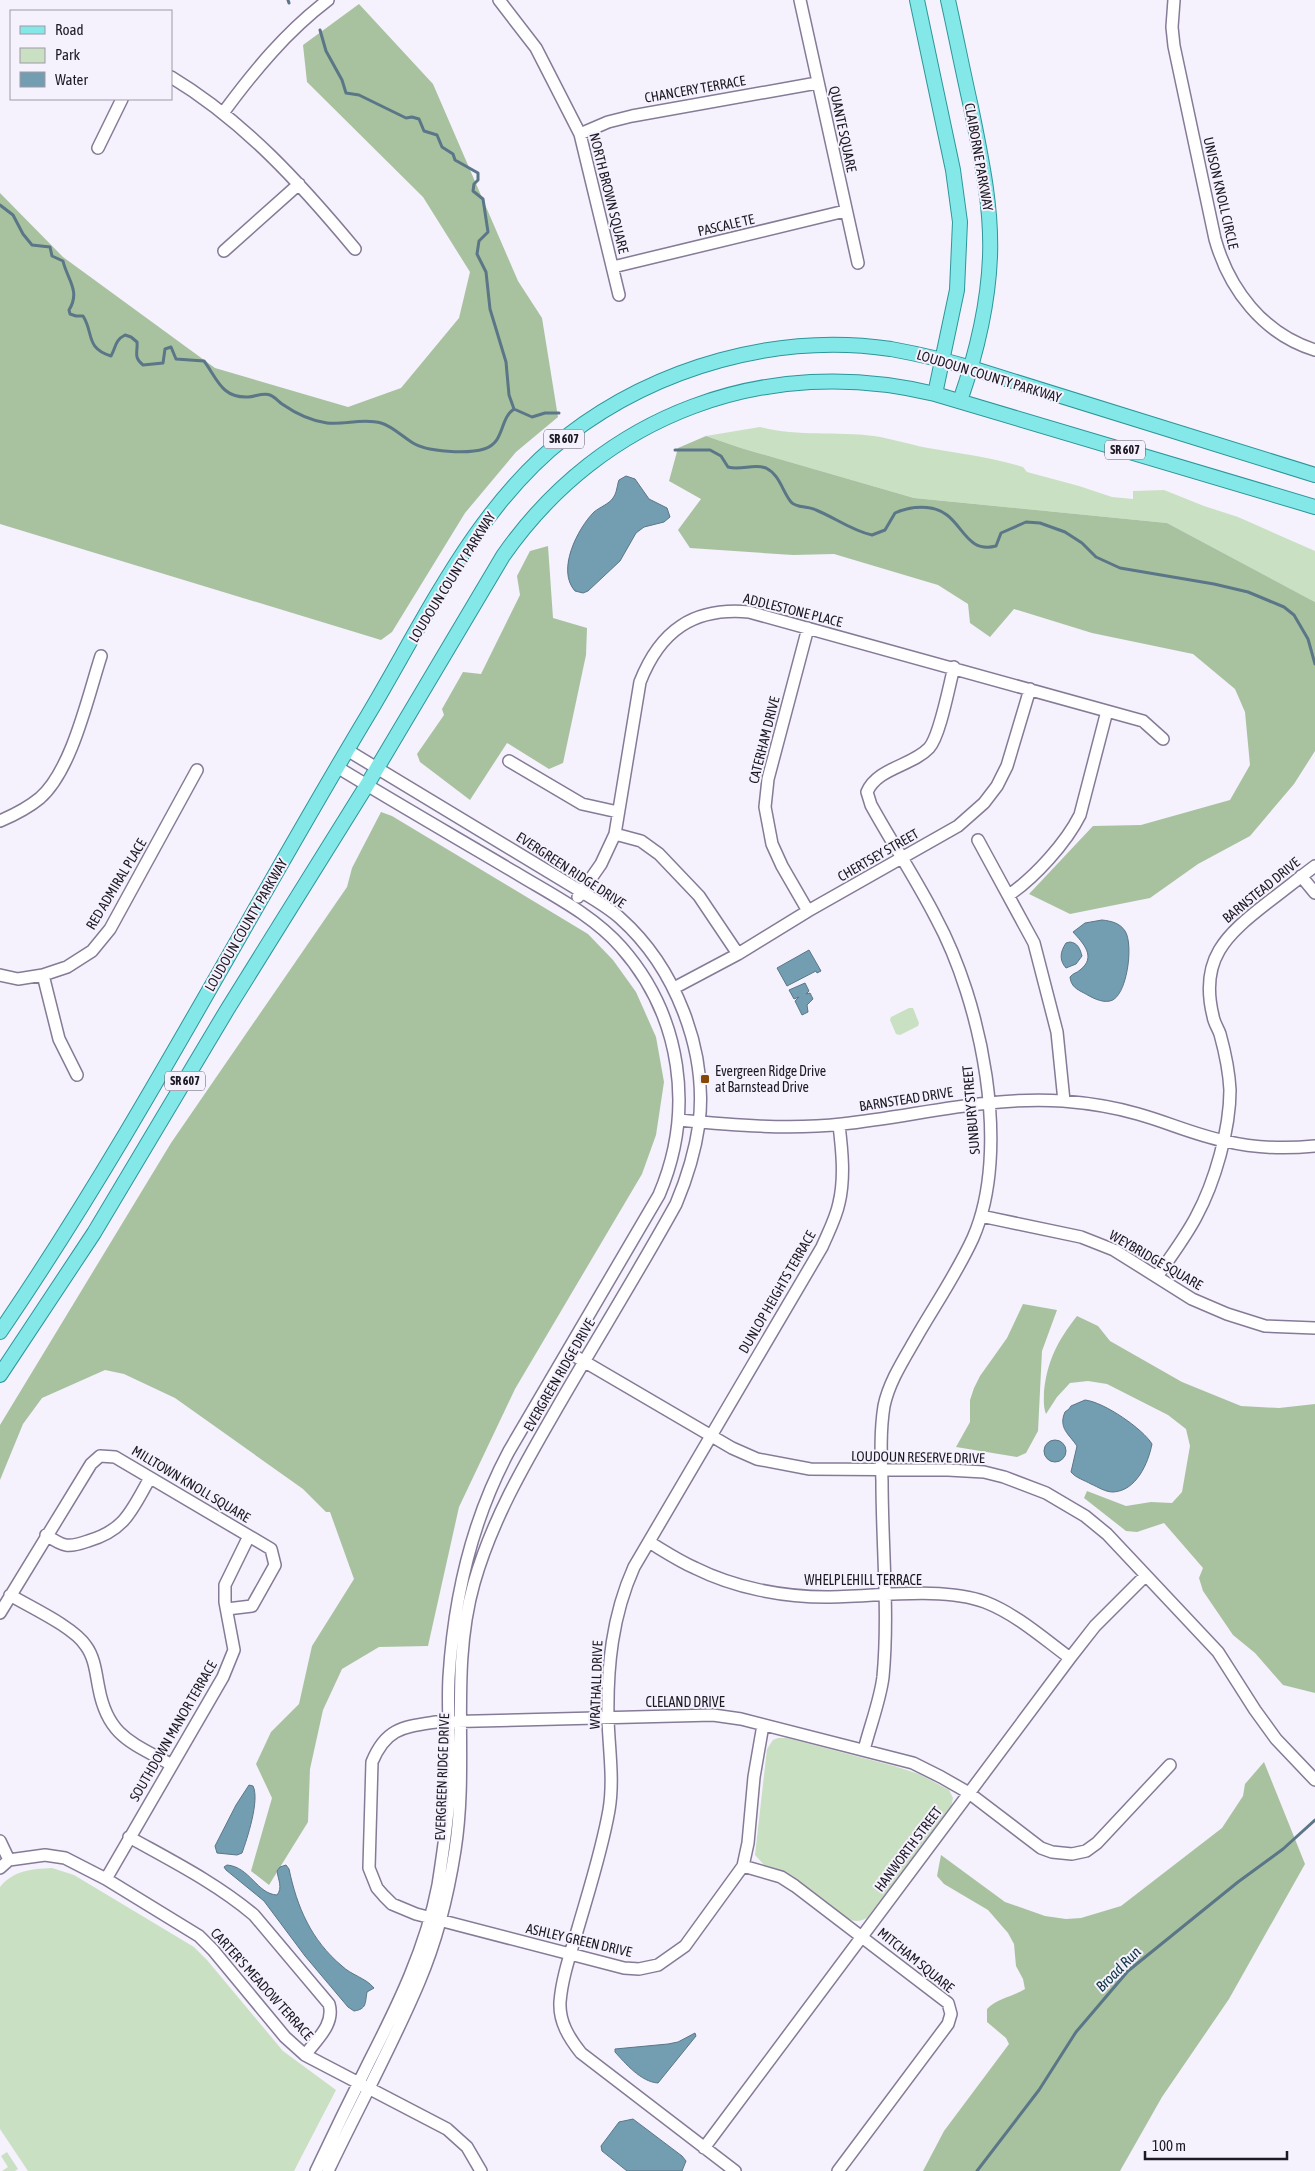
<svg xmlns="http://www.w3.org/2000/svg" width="1315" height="2171" font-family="'Asap Condensed',sans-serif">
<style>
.green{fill:#cae0c3}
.forest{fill:#a8c2a0}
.water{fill:#739eb2;stroke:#5a7687}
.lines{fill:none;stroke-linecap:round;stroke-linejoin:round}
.stream{stroke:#5a7687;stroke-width:3}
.minor-casing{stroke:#857b96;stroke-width:14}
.major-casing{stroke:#2c969a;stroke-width:16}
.minor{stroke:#fff;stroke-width:11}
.major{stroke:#85e8e8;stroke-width:14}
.poi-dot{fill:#854807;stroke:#f5f1fd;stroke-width:2}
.labels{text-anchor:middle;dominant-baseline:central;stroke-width:4;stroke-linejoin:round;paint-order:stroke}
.shield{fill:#f5f1fd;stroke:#5e5a65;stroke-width:1}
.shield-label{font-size:12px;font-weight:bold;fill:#1e1a24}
.street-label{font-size:14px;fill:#1e1a24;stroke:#f5f1fd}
.poi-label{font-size:14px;fill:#1e1a24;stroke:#f5f1fd;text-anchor:start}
.water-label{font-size:15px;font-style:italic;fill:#0f3645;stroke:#f5f1fd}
</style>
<rect width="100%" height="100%" fill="#f5f1fd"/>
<path class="green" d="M760,427C797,437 836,431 874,436C894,439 914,446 934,449C964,454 994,458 1023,467L1027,472L1079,486L1112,497L1133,499V491L1164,490L1204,506L1238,517L1315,551V602L1167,523L914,498L741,448L706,436Z
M909,1008H913L919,1023L918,1026L900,1035L896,1034L890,1020L891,1017Z
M778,1738H787L894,1766L919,1774L949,1790L953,1798L951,1807L867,1918C859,1922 855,1922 846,1918L791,1875L764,1865L755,1855L767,1749L773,1740Z
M52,1868L74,1875L194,1947L207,1960L283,2051L336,2090L294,2171H28L0,2129V1887C14,1870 32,1869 52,1868Z
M7,2152L18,2169L15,2171H2L8,2167L1,2156Z"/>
<path class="forest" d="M359,4L433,84L518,281L542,318L558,417L516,452L465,513L392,632L381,640L0,524V193L63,257L215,368L348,407L401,388L459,318L470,272L423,197L307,82L303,45Z
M706,436L741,448L914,498L1167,523L1315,602V751L1294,784L1250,836L1198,864L1150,898L1070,914L1029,894L1093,826L1141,825L1230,800L1250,765L1245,712L1235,689L1193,654L1092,633L1014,609L990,637L970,623L968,604L938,585L834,554L793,555L690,548L678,530L701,499L669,481L678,448Z
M548,546L553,618L587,628L586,655L563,763L549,769L507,743L470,800L420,762L417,754L444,715L442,709L463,672L481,674L520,595L517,576L530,551Z
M381,812L392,816L588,934L613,960L636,992L656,1037L664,1082L656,1135L642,1174L515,1389L459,1507L428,1646L379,1647L342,1669L323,1710L310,1769L308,1822L269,1885L251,1871L272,1798L256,1764L271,1732L299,1704L312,1646L354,1579L330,1512H326L303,1489L175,1398L124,1374L105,1370L42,1398L23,1424L0,1480V1425L171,1143L347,887L352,868Z
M1023,1304L1057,1310L1042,1351L1038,1431L1026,1453L1017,1457L956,1447L970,1422V1400L974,1388L980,1376L1007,1338Z
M1077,1316L1098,1326L1110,1341L1182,1382L1241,1406L1279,1408L1315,1404V1693L1283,1685L1255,1653L1233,1635L1203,1591L1199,1578L1203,1568L1164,1523L1137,1532L1126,1531L1084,1498L1087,1491L1126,1506L1151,1502L1172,1503L1182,1492L1190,1446L1186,1429L1168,1415L1107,1384L1088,1381L1070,1383L1057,1397L1046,1414C1043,1406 1044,1400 1044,1391C1047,1361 1058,1340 1077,1316Z
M1264,1762L1305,1864L1229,1999L1162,2097L1120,2171H923L944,2131L1009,2044L1006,2038L987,2022V2009C997,1998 1012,1997 1025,1989L1023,1979L1016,1966L1014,1944L1008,1933L988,1910L944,1884L937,1876L941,1855L1005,1902L1045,1916L1066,1919L1081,1918L1121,1906L1222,1828L1243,1796L1245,1784Z"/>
<path class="water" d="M626,476L635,479L649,499L667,508L670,517L664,522L644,527L636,533L620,561L588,591L583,593L575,591C556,570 578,528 594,512C600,507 609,504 613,498C617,493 617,485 619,480Z
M1102,920C1111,921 1120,923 1125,931C1134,944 1127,998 1110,1001C1101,1003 1091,997 1084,993C1076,989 1071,986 1070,977C1073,973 1077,973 1080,970C1097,957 1083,943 1073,932L1085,923Z
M1070,942C1078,943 1080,949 1082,956L1076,964L1066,968C1059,960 1060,952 1066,943Z
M809,950L821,971L817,973L816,971L787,986L777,968Z
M805,983L809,991L806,994L810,993L813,999L807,1005L808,1012L802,1015L795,1001L799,997L794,999L789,990Z
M1085,1400C1104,1402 1143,1429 1152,1444C1148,1464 1136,1491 1113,1492C1105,1492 1098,1487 1091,1484C1084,1480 1076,1478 1071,1472L1077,1446C1069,1434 1058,1428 1065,1412L1069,1409L1071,1406Z
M1044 1451a11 11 0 1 1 22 0a11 11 0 1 1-22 0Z
M249,1785L253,1786C260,1800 247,1839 242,1853L237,1855L217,1853L215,1846L236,1805Z
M227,1865C250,1867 257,1894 277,1895C283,1888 278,1879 277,1871L280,1867L286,1865L289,1869C297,1907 311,1940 342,1966C351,1975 366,1978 374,1988L367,1992C365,2003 367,2009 354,2011L348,2007L305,1956L264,1901L226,1870L224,1867Z
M695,2033L696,2036L658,2083C641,2082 625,2063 615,2052V2049L668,2044L678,2042Z
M633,2119L682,2156L686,2161L682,2171H627L602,2151L601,2146L619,2122Z"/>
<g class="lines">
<path class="stream" d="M288,0L289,3
M320,30L326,51L342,80L346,93L359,95L406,118L412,117L419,119L424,131L437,135L442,147L453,154L455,160L478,173V180L474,184L473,191L483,199L488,232L479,241L477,254L486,272L490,309L506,362L509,395L514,409
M0,205L13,215L23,234L32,245L50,247L52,256L63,261C67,279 81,291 69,310L70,314L76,316H83C94,333 85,348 111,356C116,347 115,340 125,335L131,337L137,342C138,352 133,357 143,365L163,363L165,349L171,347L176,359L204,361C217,378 221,398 248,397C255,397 263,392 270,395C275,397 278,401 282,404C295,413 312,421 327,423C345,425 363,418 381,423C392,426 403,437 413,443C427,452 468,454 484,449C505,443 499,419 514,409L532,417L545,413H559
M675,450H710L721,456L728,467C741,471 754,463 766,468C780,475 782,491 791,502C796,508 808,506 816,510C834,517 852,531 872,535L885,530L895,513C910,506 933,504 947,515C964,528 969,553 996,546L1001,533L1026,522L1040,523L1065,532L1082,543L1096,557L1120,568L1214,584L1248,592L1284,607L1294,615L1308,639L1315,664
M977,2171L1039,2090L1076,2032L1128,1971L1238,1882L1283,1849L1315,1820"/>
<g class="minor-casing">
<path id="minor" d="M499,0L536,48L580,134L619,295
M800,0L858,263
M1174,0L1172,27L1174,46L1215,239C1229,289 1263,334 1315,350
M171,77C244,121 301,184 355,249
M223,113C254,71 286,32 328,0
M580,134L608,122L632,116L817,83
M98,148L122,99
M224,251L299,184
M613,267L845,211
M509,761L582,804L618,812
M0,821C14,815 28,808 40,798C72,770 88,696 101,656
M615,834L641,841L659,854L699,896L738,954
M978,840L1034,943L1057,1032L1064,1101
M1301,876L1315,893
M1009,895C1035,877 1066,843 1080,815L1107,711
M578,897L601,864L615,834L640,682C660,631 693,607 749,612L1143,721L1163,739
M808,911L782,866L772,844L765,807L768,779L808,628
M0,975L18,979L43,975L67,967L92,951L110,929L197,770
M43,975L59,1039L77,1075
M674,988L738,954L808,911L958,826L984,803L997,786L1007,766L1030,689
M679,1120C732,1125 789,1130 842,1124C917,1116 987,1096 1063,1101C1088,1103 1114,1107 1138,1114C1167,1122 1195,1135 1225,1141C1254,1148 1285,1149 1315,1146
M981,1216L1081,1237L1114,1250L1192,1299L1227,1314L1265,1326L1315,1328
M1157,1277C1170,1257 1185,1238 1196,1217C1215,1182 1230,1129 1230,1090C1229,1071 1225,1052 1220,1034C1218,1028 1214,1023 1213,1016C1199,959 1226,935 1267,903C1283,891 1299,878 1315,866
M568,1352L732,1448L757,1459L810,1469L948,1470L984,1472L1004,1477L1046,1493L1085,1516L1107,1534L1218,1652L1255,1710L1276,1739L1315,1780
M46,1535C64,1547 68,1548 88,1541C126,1530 132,1509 150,1478
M649,1542C664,1551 679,1561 695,1568C735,1588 783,1597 827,1597C873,1597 943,1586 985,1602C1016,1614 1043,1638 1070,1658
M10,1595C30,1607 74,1627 86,1646C95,1658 96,1675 99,1689C108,1737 133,1743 172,1765
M0,1613L91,1464L100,1456L115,1457L271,1549L275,1565L252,1606L227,1609
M763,1725L754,1777L748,1843L743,1866L685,1946L658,1965L639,1969L624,1968L416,1914L392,1904L384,1896L377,1888L369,1868L372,1762C386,1728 403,1727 436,1722L713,1715L741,1719L913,1763L941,1777L969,1793L1041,1848L1052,1852L1072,1854L1086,1851L1097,1843L1170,1765
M864,1750C870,1726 880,1701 883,1677C889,1614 882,1545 882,1481C881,1456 880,1431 884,1406C889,1382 904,1359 916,1338C935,1305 957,1273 973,1238C1012,1149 981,1001 936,918C916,879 892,843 871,805L867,792C877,768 912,766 929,748C940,736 949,686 954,667
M129,1837C172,1861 216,1883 254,1915L329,2004C335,2024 317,2039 305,2055
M0,1841L9,1860
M743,1866L781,1877L795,1886L948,2003L951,2014L948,2024L838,2171
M0,1868L9,1860L45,1855L65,1858L106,1879L199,1936L213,1950L285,2037L305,2055L447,2129L467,2147L481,2171
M106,1879L223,1677L234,1650L225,1602V1585L249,1536
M704,2148L1070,1658L1095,1626L1145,1576
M316,2171C333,2135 351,2098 369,2062C398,2005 426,1948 438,1885C443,1853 448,1820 450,1787C451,1750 447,1714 449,1677C454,1598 472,1520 509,1451L659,1195C695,1111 682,1016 621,947C593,915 552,895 516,873C457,838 396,803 337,767
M328,2171C358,2108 392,2046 419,1982C437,1940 448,1895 455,1850C469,1761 449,1671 474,1583C492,1520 524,1465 557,1408C596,1340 638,1273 676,1204C687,1178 695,1152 699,1124C708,1050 675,967 620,918C609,908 595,900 582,892L347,750
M735,2171L581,2053C569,2038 559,2022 560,2002C562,1977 571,1952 578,1928C589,1890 602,1850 609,1810C614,1780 609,1750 608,1719C607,1667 612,1616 634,1567L822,1247C828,1233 836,1218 839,1203C845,1178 842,1150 839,1125"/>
</g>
<g class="major-casing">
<path id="major" d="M917,0L953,170L960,222L957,290L935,394
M948,0C956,36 963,72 971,107C981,157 992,206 990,257C988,307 976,355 960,401
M0,1332C135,1134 245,920 368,715C426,618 476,506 567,436C657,367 778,332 891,349C918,354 945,360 971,368L1315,475
M0,1375L94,1233L227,1010L367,785L503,556C602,414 767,353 935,394L1315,507"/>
</g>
<use href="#minor" class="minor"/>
<use href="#major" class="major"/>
</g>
<rect class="poi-dot" x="700" y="1074" width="10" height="10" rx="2.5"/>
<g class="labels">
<g class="shield">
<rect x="544" y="429.5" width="40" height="19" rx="4"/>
<rect x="1105" y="440.5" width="40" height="19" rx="4"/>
<rect x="165" y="1071.5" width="40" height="19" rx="4"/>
</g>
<g class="shield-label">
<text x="564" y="439">SR 607</text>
<text x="1125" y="450">SR 607</text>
<text x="185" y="1081">SR 607</text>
</g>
<g class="street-label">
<text transform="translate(695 89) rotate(-10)">CHANCERY TERRACE</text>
<text transform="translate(843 129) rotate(78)">QUANTE SQUARE</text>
<text transform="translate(979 157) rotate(80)">CLAIBORNE PARKWAY</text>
<text transform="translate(609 193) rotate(76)">NORTH BROWN SQUARE</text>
<text transform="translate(1221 193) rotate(77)">UNISON KNOLL CIRCLE</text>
<text transform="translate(726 225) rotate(-13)">PASCALE TE</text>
<text transform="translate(989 376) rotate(17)">LOUDOUN COUNTY PARKWAY</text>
<text transform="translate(452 577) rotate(-58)">LOUDOUN COUNTY PARKWAY</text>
<text transform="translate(793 610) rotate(14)">ADDLESTONE PLACE</text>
<text transform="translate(764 740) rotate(-76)">CATERHAM DRIVE</text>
<text transform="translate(878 855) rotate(-30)">CHERTSEY STREET</text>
<text transform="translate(571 870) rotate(33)">EVERGREEN RIDGE DRIVE</text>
<text transform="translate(116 884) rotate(-59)">RED ADMIRAL PLACE</text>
<text transform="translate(1261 890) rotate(-39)">BARNSTEAD DRIVE</text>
<text transform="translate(246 925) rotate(-60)">LOUDOUN COUNTY PARKWAY</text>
<text transform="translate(906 1099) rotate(-9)">BARNSTEAD DRIVE</text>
<text transform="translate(971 1110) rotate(-95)">SUNBURY STREET</text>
<text transform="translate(1156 1260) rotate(30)">WEYBRIDGE SQUARE</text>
<text transform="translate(777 1292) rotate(-60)">DUNLOP HEIGHTS TERRACE</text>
<text transform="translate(559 1375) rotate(-60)">EVERGREEN RIDGE DRIVE</text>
<text transform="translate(918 1457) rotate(1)">LOUDOUN RESERVE DRIVE</text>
<text transform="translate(191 1484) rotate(31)">MILLTOWN KNOLL SQUARE</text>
<text x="863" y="1580">WHELPLEHILL TERRACE</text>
<text transform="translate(596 1685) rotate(-88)">WRATHALL DRIVE</text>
<text x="685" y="1702">CLELAND DRIVE</text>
<text transform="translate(173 1731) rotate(-60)">SOUTHDOWN MANOR TERRACE</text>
<text transform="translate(442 1777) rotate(-88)">EVERGREEN RIDGE DRIVE</text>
<text transform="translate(908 1849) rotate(-53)">HANWORTH STREET</text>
<text transform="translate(579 1940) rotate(13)">ASHLEY GREEN DRIVE</text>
<text transform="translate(916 1960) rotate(39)">MITCHAM SQUARE</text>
<text transform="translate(262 1984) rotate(48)">CARTER'S MEADOW TERRACE</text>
</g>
<g class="poi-label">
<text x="715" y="1071">Evergreen Ridge Drive<tspan x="715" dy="16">at Barnstead Drive</tspan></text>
</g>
<g class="water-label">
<text transform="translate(1118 1969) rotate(-45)">Broad Run</text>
</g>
</g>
<rect x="10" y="10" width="162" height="90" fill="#f5f1fd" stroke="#9f9ba6"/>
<rect x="20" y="26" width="25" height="8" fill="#85e8e8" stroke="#9f9ba6"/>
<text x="55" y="35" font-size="15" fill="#1e1a24">Road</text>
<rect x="20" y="48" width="25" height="15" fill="#cae0c3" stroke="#9f9ba6"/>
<text x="55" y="60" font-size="15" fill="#1e1a24">Park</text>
<rect x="20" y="72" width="25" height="15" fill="#739eb2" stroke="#9f9ba6"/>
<text x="55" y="85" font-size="15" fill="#1e1a24">Water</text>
<path d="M1145 2151v8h142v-8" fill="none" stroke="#1e1a24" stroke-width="2.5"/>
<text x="1152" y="2151" font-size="15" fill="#1e1a24" stroke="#f5f1fd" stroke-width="4" paint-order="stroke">100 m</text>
</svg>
